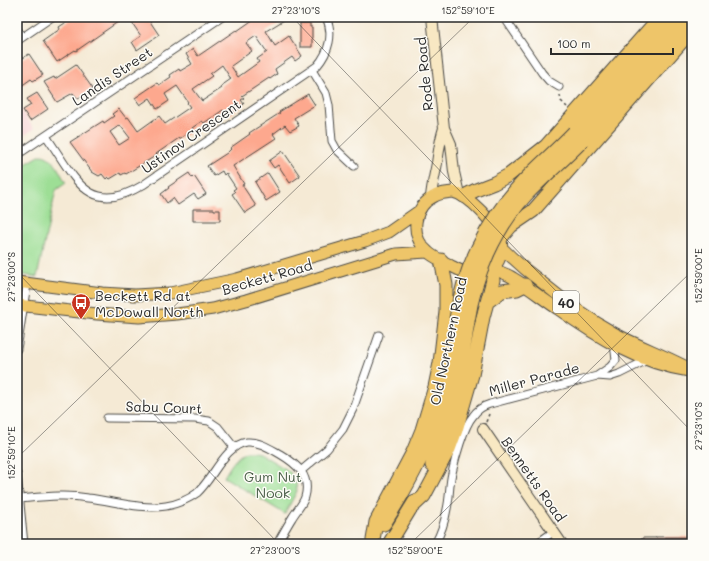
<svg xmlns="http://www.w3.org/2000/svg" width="709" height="561" font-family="Mali,sans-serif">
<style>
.built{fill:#f7cfd2}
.green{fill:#9dde95;stroke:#648460}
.building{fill:#fda88e;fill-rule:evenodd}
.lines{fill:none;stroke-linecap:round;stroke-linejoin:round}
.street-casing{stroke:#494844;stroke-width:9}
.secondary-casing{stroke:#494844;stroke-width:12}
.primary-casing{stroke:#494844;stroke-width:13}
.highway-casing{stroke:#494844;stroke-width:15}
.path{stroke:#494844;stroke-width:1.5;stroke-dasharray:3 3;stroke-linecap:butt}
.street{stroke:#fff;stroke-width:7}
.secondary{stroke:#f8e8c3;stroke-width:10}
.primary{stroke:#eec569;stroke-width:11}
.highway{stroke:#eec569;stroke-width:13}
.highway-bridge-casing{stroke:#494844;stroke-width:15;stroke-linecap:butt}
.highway-bridge{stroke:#eec569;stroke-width:13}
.ticks{fill:none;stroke:#2b2b2b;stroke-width:1;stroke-opacity:0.45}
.labels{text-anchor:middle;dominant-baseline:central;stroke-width:3;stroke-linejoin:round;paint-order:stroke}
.shield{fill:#fdfcf7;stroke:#6a6a68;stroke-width:1}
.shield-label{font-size:13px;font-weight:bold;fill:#2b2b2b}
.street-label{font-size:14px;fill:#2b2b2b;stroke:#fdfcf7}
.poi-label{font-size:14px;fill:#2b2b2b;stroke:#fdfcf7;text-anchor:start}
.park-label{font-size:14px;fill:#4d614b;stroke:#fdfcf7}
.neatline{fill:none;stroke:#2b2b2b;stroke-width:1.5}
.ticks-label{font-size:10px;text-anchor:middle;fill:#2b2b2b}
</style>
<rect width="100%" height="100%" fill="#fdfcf7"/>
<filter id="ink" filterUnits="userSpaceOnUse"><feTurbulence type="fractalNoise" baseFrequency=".025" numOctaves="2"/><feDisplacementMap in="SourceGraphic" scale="8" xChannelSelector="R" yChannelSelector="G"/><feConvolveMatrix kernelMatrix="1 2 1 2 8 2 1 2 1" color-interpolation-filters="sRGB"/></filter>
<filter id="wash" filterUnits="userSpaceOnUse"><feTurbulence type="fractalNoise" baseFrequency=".012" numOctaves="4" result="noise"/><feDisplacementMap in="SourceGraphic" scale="16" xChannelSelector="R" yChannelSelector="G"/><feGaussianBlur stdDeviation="0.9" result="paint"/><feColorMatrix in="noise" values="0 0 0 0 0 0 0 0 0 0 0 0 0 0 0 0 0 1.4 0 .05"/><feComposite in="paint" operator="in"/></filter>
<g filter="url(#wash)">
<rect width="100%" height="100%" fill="#f5ead5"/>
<path class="built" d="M17,104L34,129L17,140Z"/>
<path class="green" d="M41,155C54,156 60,173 66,183L56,190L37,277L17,274V169Z
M246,452H253L259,453L289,471L293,477L296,483L297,491L285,514L224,477C230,467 235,457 246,452Z"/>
<g id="blocks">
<path class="building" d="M74,17H125L76,51L75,50L57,62L43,41L60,29L59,27Z
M128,17H147L159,35L137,50L132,42L141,36Z
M257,17H289L266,31L275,46L289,36L302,56L295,61L292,57L275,69L277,74L270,79L269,78L242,96L244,98L241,100L244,104L238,109L227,116L223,110L204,123L202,121L192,128L193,130L179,139V138L156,154L157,155L126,174L125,173L121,175L120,173L110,179L108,177L106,179L102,174L99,176L92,172L70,142L103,121L104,123L114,116L112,114L119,109L126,118L128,117L138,131L159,116L165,124L190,107L187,103L188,102L177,86L165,94L169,101L157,109L150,98L140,105L135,98L157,83L159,85L171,77L170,75L179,69L180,71L192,64L186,54L193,49L198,56L236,30L237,31ZM256,36L267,52L257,59L259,62L238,77L231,66L252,51L246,43ZM222,65L231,79L221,86L222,88L202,101L193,89L212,76L210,74ZM120,125L130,138L119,145L110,132Z
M300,23H310V27H312V47H300Z
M29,54L43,75L33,81L31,79L17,89V62Z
M76,65L93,89L78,99L73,93L57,102L44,82L54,77L55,79Z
M37,93L48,109L30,121L23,110L31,105L27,99Z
M308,94L315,105L294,118L299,126L290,131L285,125L273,134L276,138L233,166L244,184L242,185L256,206L245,213L232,194L235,192L233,190L236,188L226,173L224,175L222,171L214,176L207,166L227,153L231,149L230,148L250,134L249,133L280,113L279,112Z
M283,151L300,176L290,183L278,165L274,168L269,161Z
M189,173L192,178L194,176L206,194L198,199L194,194L178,205L173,198L167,203L161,194L169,188L168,187Z
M268,173L280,192L266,201L255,182Z
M193,209H214V210H220V221H193Z
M656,537H689V544H642V538H656Z"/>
</g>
</g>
<g filter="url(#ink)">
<use href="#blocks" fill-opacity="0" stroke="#494844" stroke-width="1"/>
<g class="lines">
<g class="street-casing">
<path id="street" d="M504,17L542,73L549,81L559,87
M17,29L22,37
M17,41L52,17
M312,70L326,93L329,105L332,141L337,150L354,166
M46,136C74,175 87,219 143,185L317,66C329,52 334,34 326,17
M17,155L222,17
M17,349L27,284
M597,376L610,377L619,374L647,360
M107,418L195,419L209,421L218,427L234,447
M302,470L327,449L343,429L353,409L379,335
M17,474L24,544
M19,499C42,497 65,494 88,498C114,501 141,510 166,506C177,504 189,499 197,493C213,479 225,445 247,442C259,441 271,449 280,454C297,464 311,476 305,497C303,504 296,511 292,518C287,526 282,535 277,544
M435,544C441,533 445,521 447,509C450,497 449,485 452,473C455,459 464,426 473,416C477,410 483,406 490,404L597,376L610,367L616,360L614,344
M536,544L553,532"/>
</g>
<g class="secondary-casing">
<path id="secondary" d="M432,17L444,128L451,144L454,172L459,194
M431,197C432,185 435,174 437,163C439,150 440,140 444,128
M483,429L562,544"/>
</g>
<g class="primary-casing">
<path id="primary" d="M453,192C470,196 496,224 501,241C503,249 501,259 495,266C492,271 486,275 480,275C469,276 460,270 451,266C444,261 434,258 428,252C409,236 413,206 435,196C440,193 446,193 453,192Z
M502,248C515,261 529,273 544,284C567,303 589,319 614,333C640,347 667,356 692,370
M493,269C500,272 507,274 513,278C528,287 543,299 558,309C597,337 641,364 689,371
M17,282L102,293L135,295L170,293L237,279L365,241L389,232L419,211
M17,305L97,314L139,317L177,314L213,309L246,300L396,254L427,252"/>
</g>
<g class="highway-casing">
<path id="highway" d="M574,132L673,17
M583,140L690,17
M464,196L476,190L494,183L509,175L546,146L660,17
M500,239L511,226L533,211L692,30
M487,302L502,291L517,289L525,285
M432,465C452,418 461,371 468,321
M410,509L424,496L449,449L456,430L472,375L483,317L493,280L491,270
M384,524C411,481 435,436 446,386C451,364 453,342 456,319
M373,540L376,522L413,452L422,430L435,387L440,363L446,312V285L441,260
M389,544L415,501"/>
</g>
<path class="path" d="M560,95L561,101L567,107
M17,201L19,207L17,235
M486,422L489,414"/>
<use href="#street" class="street"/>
<use href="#secondary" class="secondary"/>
<use href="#primary" class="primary"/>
<use href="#highway" class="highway"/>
<g class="highway-bridge-casing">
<path id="highway-bridge" d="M456,319C463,270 486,223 519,186C536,167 556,151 574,132
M468,321C475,275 494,230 526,195C544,176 565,159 583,140"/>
</g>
<use href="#highway-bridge" class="highway-bridge"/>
</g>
</g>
<path class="ticks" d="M292,17L692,432M17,272L279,544M17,458L474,17M410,544L692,271"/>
<defs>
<g id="bus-pin" transform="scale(1)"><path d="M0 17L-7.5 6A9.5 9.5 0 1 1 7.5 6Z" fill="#c8321e" stroke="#fdfcf7"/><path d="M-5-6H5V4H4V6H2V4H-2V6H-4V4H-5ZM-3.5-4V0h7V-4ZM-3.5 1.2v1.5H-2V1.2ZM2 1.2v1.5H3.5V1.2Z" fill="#fff"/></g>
</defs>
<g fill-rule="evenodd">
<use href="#bus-pin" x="81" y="303"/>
</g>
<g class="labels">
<rect class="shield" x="553" y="291" width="26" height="22" rx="3"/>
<g class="shield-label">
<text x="566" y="302">40</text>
</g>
<g class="street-label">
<text transform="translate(424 74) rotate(-96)">Rode Road</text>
<text transform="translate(112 76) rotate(-34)">Landis Street</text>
<text transform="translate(191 136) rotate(-35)">Ustinov Crescent</text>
<text transform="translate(267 277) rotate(-16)">Beckett Road</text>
<text transform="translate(448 341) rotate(-78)">Old Northern Road</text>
<text transform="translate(534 379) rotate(-15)">Miller Parade</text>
<text transform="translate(164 407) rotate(2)">Sabu Court</text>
<text transform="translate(534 479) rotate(55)">Bennetts Road</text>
</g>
<g class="poi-label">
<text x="95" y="295">Beckett Rd at<tspan x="95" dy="16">McDowall North</tspan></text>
</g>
<g class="park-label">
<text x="273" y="476">Gum Nut<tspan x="273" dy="16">Nook</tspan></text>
</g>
</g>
<rect width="709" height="561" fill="none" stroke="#fdfcf7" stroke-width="44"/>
<path d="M551 48v6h122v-6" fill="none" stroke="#2b2b2b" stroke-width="2"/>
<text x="557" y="48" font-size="12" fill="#2b2b2b" stroke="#fdfcf7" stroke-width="3" paint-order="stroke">100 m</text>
<rect x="22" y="22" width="665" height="517" class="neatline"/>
<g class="ticks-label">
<text x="296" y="14">27°23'10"S</text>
<text x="468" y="14">152°59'10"E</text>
<text transform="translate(698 276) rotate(-90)" y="4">152°59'00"E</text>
<text transform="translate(11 277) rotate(-90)" y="4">27°23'00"S</text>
<text transform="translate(698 426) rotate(-90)" y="4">27°23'10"S</text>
<text transform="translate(11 453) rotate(-90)" y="4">152°59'10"E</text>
<text x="275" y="554">27°23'00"S</text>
<text x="415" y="554">152°59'00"E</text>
</g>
</svg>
